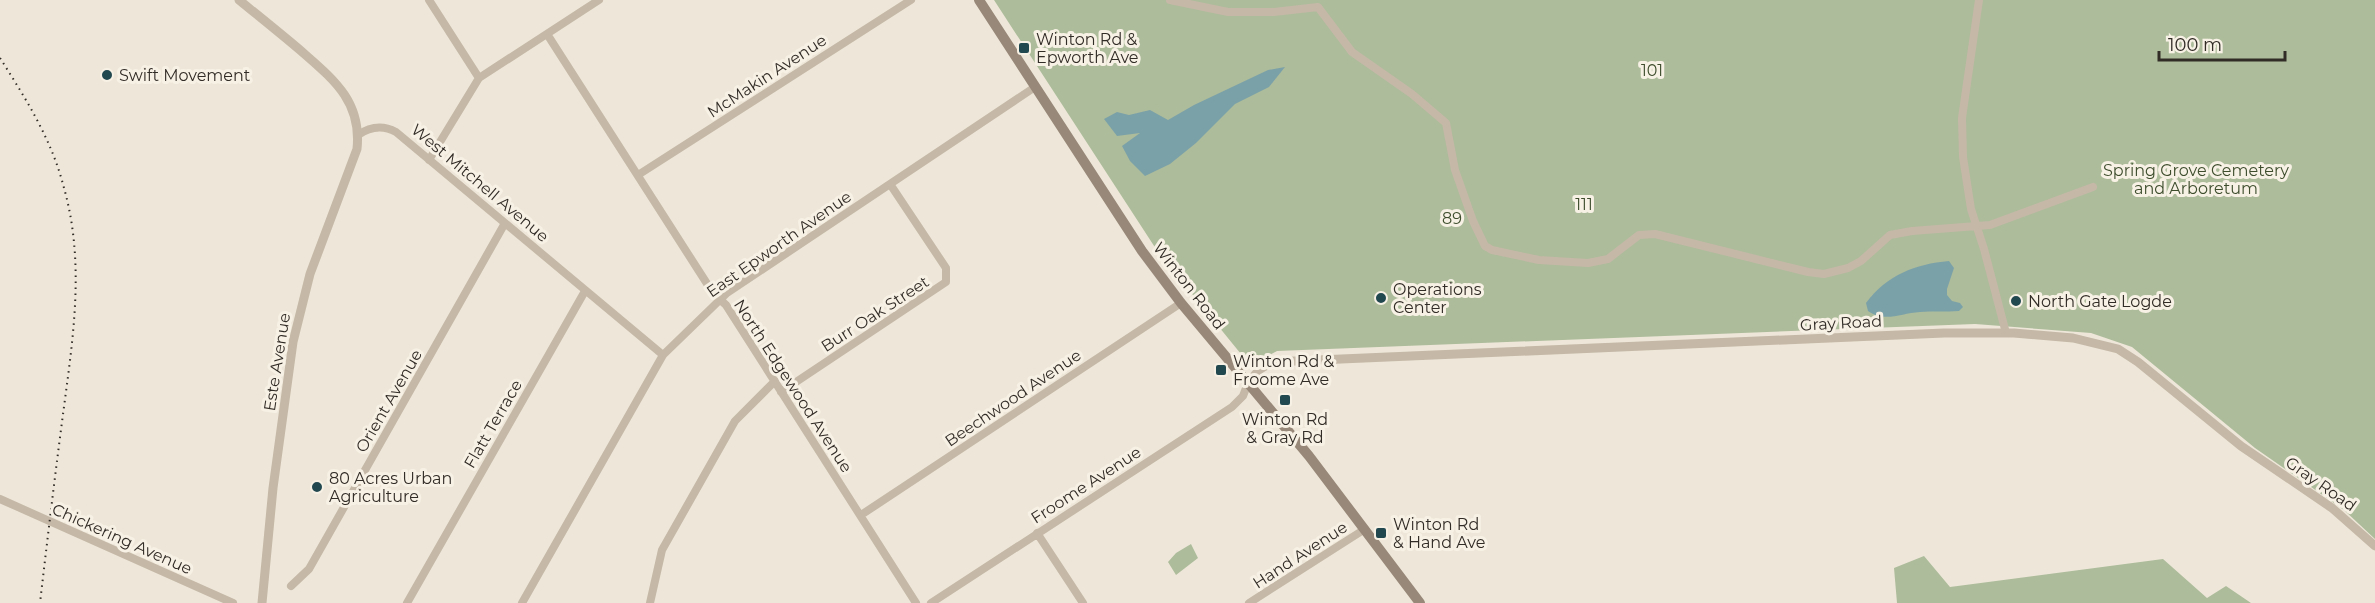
<svg xmlns="http://www.w3.org/2000/svg" width="2375" height="603" font-family="Montserrat,sans-serif">
<style>
.green{fill:#adbc9b}
.water{fill:#7ba1a8}
.lines{fill:none;stroke-linecap:round;stroke-linejoin:round}
.minor{stroke:#c5b8a7;stroke-width:8}
.tertiary{stroke:#c5b8a7;stroke-width:9}
.secondary{stroke:#988879;stroke-width:10}
.rail{stroke:#322c27;stroke-width:2;stroke-dasharray:1.5 4.5;stroke-linecap:butt}
.poi-dot{fill:#21474f;stroke:#f7f1e5;stroke-width:2}
.labels{text-anchor:middle;dominant-baseline:central;stroke-width:6;stroke-linejoin:round;paint-order:stroke}
.poi-label{font-size:16px;fill:#322c27;stroke:#f7f1e5;text-anchor:start}
.park-label{font-size:16px;fill:#3e4e2d;stroke:#f7f1e5}
.street-label{font-size:16px;fill:#322c27;stroke:#f7f1e5}
</style>
<rect width="100%" height="100%" fill="#eee7d9"/>
<path class="green" d="M994,0H2375V539L2344,510L2255,448L2132,347L2091,333L1975,324L1277,351L1254,363L1245,359L1158,252Z
M1191,544L1198,558L1176,575L1168,562L1176,553Z
M1924,556L1950,587L2163,559L2207,598L2226,586L2251,603H1897L1894,568Z"/>
<path class="water" d="M1285,67L1269,87L1235,104L1196,143L1170,164L1145,176L1130,161L1122,146L1140,133L1117,136L1104,119L1117,112L1129,115L1150,110L1168,120L1194,105L1268,70Z
M1949,261L1954,268L1947,289V295L1952,301L1960,303L1963,307L1959,311C1946,312 1933,311 1920,312C1901,313 1885,323 1868,311L1866,303C1887,275 1915,264 1949,261Z"/>
<g class="lines">
<path class="minor" d="M429,0L479,78
M1170,0L1228,12H1274L1318,7L1352,52L1412,94L1446,123L1455,170L1473,221L1485,246L1492,250L1539,260L1588,263L1608,259L1639,235L1655,234L1808,272L1824,274L1848,268L1861,261L1890,235L1912,231L1990,225L2093,187
M1979,0L1962,118L1963,157L1971,209L1984,249L2006,333
M547,34L713,293L726,305L916,603
M358,135C371,126 383,125 396,132L663,355
M429,160L479,78L599,0
M638,175L911,0
M781,392L946,282V268L890,184
M0,499L233,603
M861,515L1181,303
M1037,533L1083,603
M291,586L309,569L505,223
M407,603L585,291
M522,603L663,355L727,293L1035,87
M650,603L662,550L735,421L775,381
M931,603L1232,407L1243,396L1248,383
M1249,603L1365,529"/>
<path class="tertiary" d="M239,0C260,17 280,33 300,50C333,79 362,101 357,149L310,274L293,342L273,488L262,603
M1248,383L1260,369L1272,362L1944,333H2014L2073,338L2118,349L2138,362L2241,446L2332,508L2375,546"/>
<path class="secondary" d="M979,0L1142,251L1181,303L1309,456L1420,603"/>
<path class="rail" d="M0,58C26,99 52,140 64,188C86,266 72,344 62,422C54,483 47,543 40,603"/>
</g>
<g class="poi-dot">
<rect x="1018" y="42" width="12" height="12" rx="3"/>
<circle cx="107" cy="75" r="6"/>
<circle cx="1381" cy="298" r="6"/>
<circle cx="2016" cy="301" r="6"/>
<rect x="1215" y="364" width="12" height="12" rx="3"/>
<rect x="1279" y="394" width="12" height="12" rx="3"/>
<circle cx="317" cy="487" r="6"/>
<rect x="1375" y="527" width="12" height="12" rx="3"/>
</g>
<g class="labels">
<g class="poi-label">
<text x="1036" y="39">Winton Rd &amp;<tspan x="1036" dy="18">Epworth Ave</tspan></text>
<text x="119" y="75">Swift Movement</text>
<text x="1393" y="289">Operations<tspan x="1393" dy="18">Center</tspan></text>
<text x="2028" y="301">North Gate Logde</text>
<text x="1233" y="361">Winton Rd &amp;<tspan x="1233" dy="18">Froome Ave</tspan></text>
<text x="1285" y="419" text-anchor="middle">Winton Rd<tspan x="1285" dy="18">&amp; Gray Rd</tspan></text>
<text x="329" y="478">80 Acres Urban<tspan x="329" dy="18">Agriculture</tspan></text>
<text x="1393" y="524">Winton Rd<tspan x="1393" dy="18">&amp; Hand Ave</tspan></text>
</g>
<g class="park-label">
<text x="1652" y="70">101</text>
<text x="2196" y="170">Spring Grove Cemetery<tspan x="2196" dy="18">and Arboretum</tspan></text>
<text x="1584" y="204">111</text>
<text x="1452" y="218">89</text>
</g>
<g class="street-label">
<text transform="translate(767 76) rotate(-33)">McMakin Avenue</text>
<text transform="translate(480 183) rotate(40)">West Mitchell Avenue</text>
<text transform="translate(779 244) rotate(-35)">East Epworth Avenue</text>
<text transform="translate(1189 286) rotate(52)">Winton Road</text>
<text transform="translate(875 314) rotate(-33)">Burr Oak Street</text>
<text transform="translate(1841 323) rotate(-3)">Gray Road</text>
<text transform="translate(277 362) rotate(-81)">Este Avenue</text>
<text transform="translate(793 386) rotate(57)">North Edgewood Avenue</text>
<text transform="translate(1013 398) rotate(-34)">Beechwood Avenue</text>
<text transform="translate(389 401) rotate(-60)">Orient Avenue</text>
<text transform="translate(493 424) rotate(-60)">Flatt Terrace</text>
<text transform="translate(2321 484) rotate(35)">Gray Road</text>
<text transform="translate(1086 485) rotate(-33)">Froome Avenue</text>
<text transform="translate(122 539) rotate(24)">Chickering Avenue</text>
<text transform="translate(1300 555) rotate(-33)">Hand Avenue</text>
</g>
</g>
<path d="M2159 51v9h126v-9" fill="none" stroke="#322c27" stroke-width="3"/>
<text x="2168" y="51" font-size="18" fill="#322c27" stroke="#f7f1e5" stroke-width="4.5" paint-order="stroke">100 m</text>
</svg>
